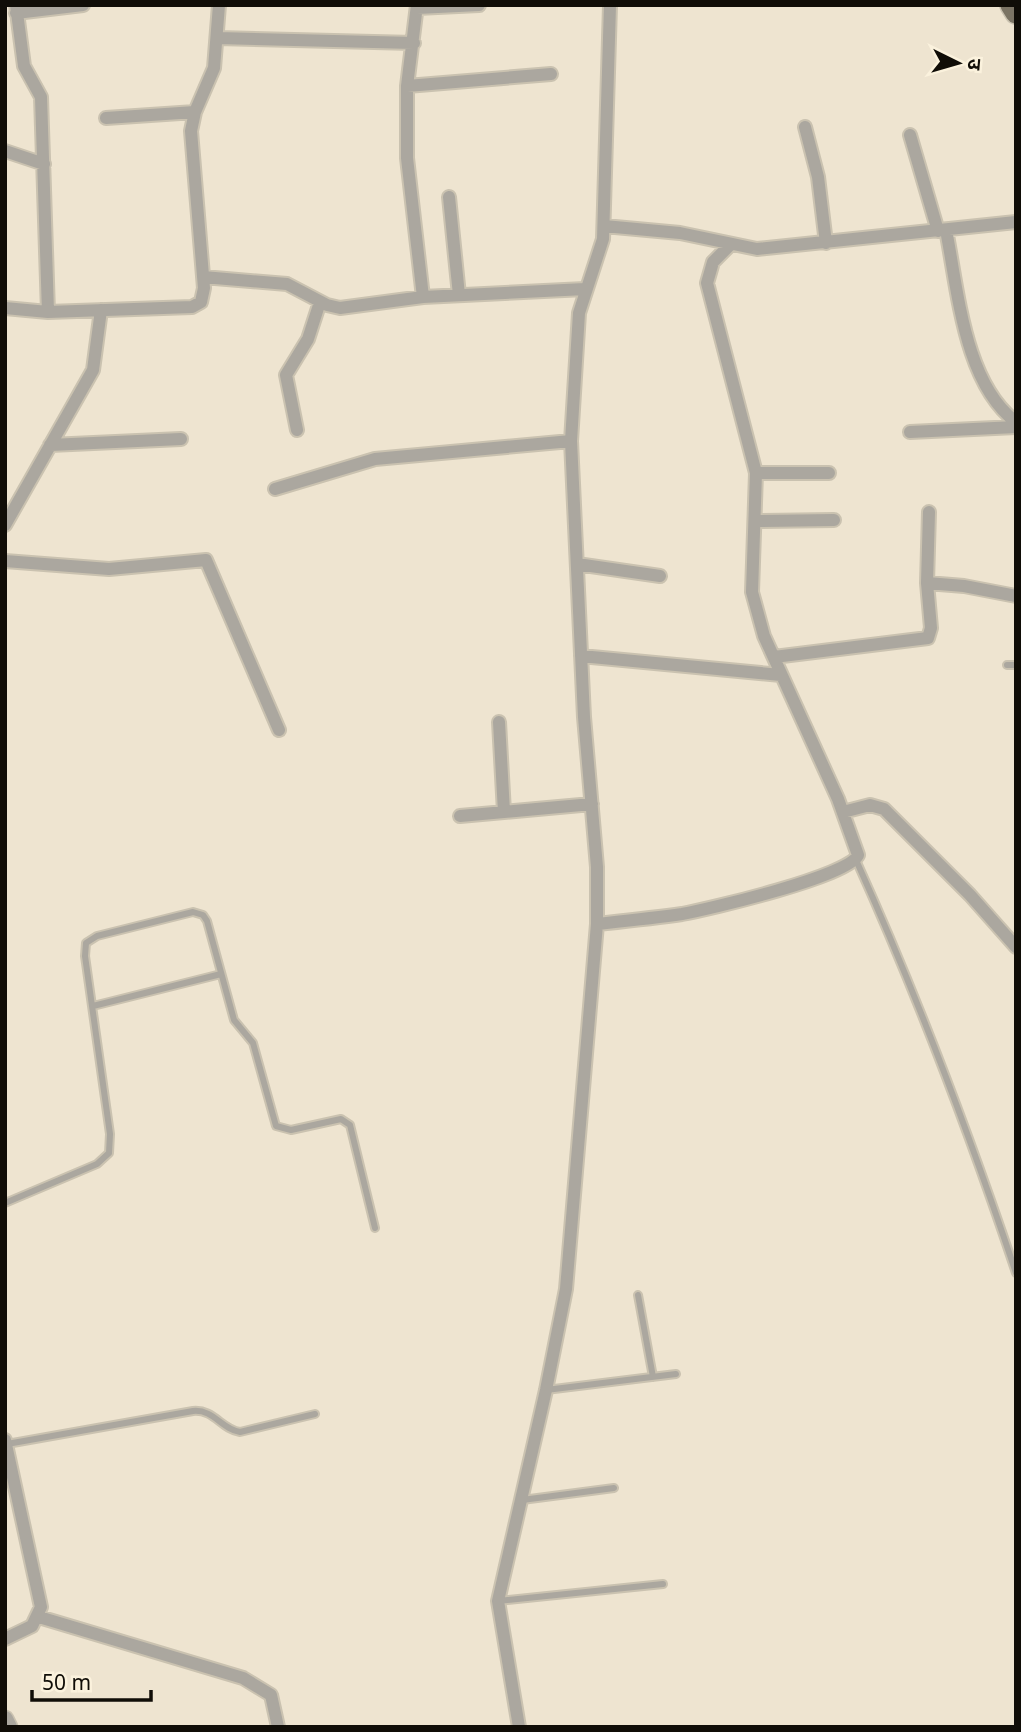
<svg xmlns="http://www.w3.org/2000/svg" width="1021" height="1732" font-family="'Noto Sans','Noto Sans Devanagari',sans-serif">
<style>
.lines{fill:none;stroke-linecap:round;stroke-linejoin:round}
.service-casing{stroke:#cac2b0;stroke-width:10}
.minor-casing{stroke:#cac2b0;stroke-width:16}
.tertiary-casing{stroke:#cac2b0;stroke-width:19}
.primary-casing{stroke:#cac2b0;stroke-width:24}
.service{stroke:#aba79f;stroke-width:6}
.minor{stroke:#aba79f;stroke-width:12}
.tertiary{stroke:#aba79f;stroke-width:16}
.primary{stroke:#7b7464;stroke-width:21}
</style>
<rect width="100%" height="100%" fill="#eee4d0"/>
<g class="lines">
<g class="service-casing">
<path id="service" d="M1007,665H1016
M856,860C917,995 969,1133 1016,1273
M93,1006L221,974
M5,1203L97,1164L109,1153L110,1134L85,956L86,943L97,936L193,912L203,915L207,921L234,1020L253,1043L276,1126L291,1130L341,1119L350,1125L375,1228
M638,1295L653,1377
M546,1390L676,1374
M7,1444L193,1411C214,1409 221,1429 240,1432L315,1414
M522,1500L614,1488
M498,1601L663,1584"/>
</g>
<g class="minor-casing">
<path id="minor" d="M16,5L24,66L41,97L48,312
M417,5L407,86V158L423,297
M417,8L479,5
M16,13L83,5
M218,38L414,43
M407,86L551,74
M106,118L195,112
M805,127L818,177L826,243
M910,135L938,231
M5,151L44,164
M449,197L459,295
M604,226L680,233L757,249L1016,222
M946,230C958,290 964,383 1016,422
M203,277L287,284L327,305L340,308L423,297L585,289
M5,308L48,312L192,307L201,302L204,288L191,131L195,112L214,68L219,5
M297,430L286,375L308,339L320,302
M910,432L1016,427
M50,445L181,439
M756,473H829
M275,489L375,459L571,441
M756,521L834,520
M5,525L93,370L101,310
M5,561L109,569L206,560L279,730
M577,564L660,576
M927,583L964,586L1016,596
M581,656L781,675
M774,657L928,638L931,628L927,583L929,512
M499,722L504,812
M843,812L870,805L884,809L970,895L1016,947
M460,816L592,804
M597,924C625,921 654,918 682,914C709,909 850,876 858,855L838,799L764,636L752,592L756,473L707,283L713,262L729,246
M5,1440L41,1607L32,1626L5,1639
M39,1617L243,1678L271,1695L278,1727
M519,1727L498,1601L546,1390L566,1289L597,924V867L584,717L571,441L579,313L603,239L610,5"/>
</g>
<g class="tertiary-casing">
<path id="tertiary" d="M5,1719L9,1727"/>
</g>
<g class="primary-casing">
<path id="primary" d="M1011,5L1016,13"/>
</g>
<use href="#service" class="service"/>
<use href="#minor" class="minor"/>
<use href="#tertiary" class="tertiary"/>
<use href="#primary" class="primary"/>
</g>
<rect width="1021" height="1732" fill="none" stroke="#100d07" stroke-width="14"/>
<g transform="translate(958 63) rotate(95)" stroke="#fbf2dd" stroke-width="5" paint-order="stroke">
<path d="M0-5L12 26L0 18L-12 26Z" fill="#100d07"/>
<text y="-10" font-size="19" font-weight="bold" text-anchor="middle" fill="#100d07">उ</text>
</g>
<path d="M32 1690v10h119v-10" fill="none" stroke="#100d07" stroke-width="3.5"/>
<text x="42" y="1690" font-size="21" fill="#100d07" stroke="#fbf2dd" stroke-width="5" paint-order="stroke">50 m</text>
</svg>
